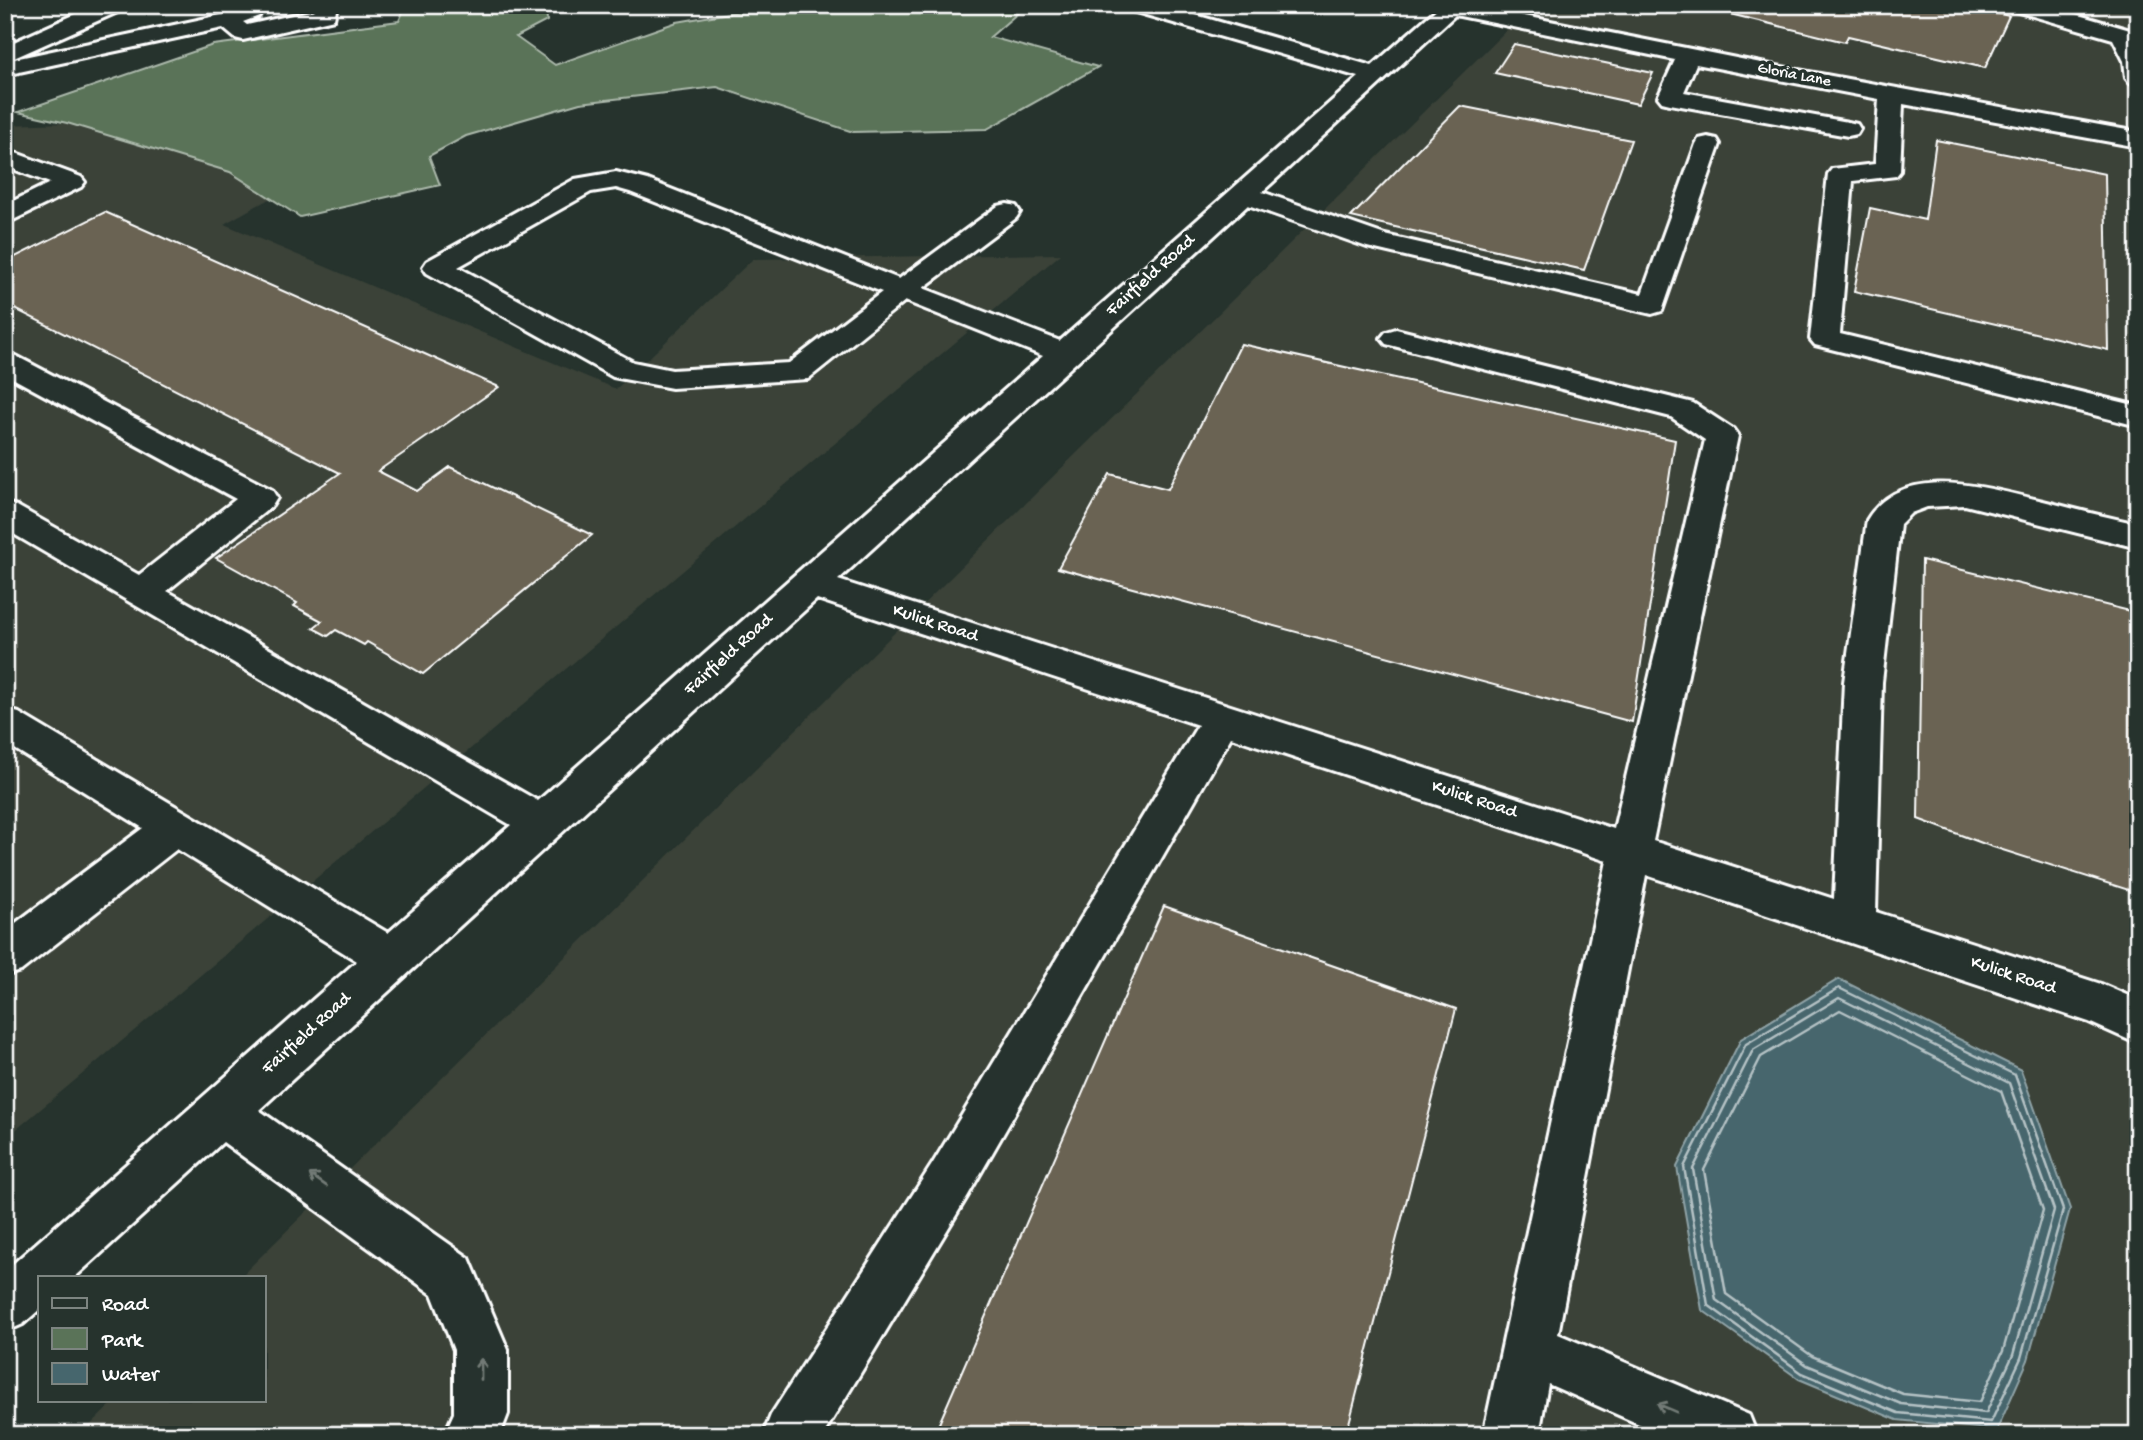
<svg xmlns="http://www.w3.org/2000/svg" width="2143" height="1440" font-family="'Gochi Hand',sans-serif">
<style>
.built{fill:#3a4238}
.green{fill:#5a7358;stroke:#acb9ac;stroke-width:2}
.water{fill:#46666d;stroke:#90a3a7;stroke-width:2}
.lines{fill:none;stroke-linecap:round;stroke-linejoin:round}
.shore{stroke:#b5c2c5;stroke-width:2.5}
.building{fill:#6a6453;stroke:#fff;stroke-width:2}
.minor-tunnel{stroke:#3c4742;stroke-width:24;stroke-dasharray:24 12;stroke-linecap:butt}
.minor-casing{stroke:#fff;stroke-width:6}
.highway-casing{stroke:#fff;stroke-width:6}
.minor{fill:#26332d;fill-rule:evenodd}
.highway{fill:#26332d;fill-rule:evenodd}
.oneway{stroke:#727a76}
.labels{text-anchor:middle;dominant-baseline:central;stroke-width:7;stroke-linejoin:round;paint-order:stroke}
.far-street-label{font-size:16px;fill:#fff;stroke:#26332d}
.street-label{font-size:19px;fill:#fff;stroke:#26332d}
</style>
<rect width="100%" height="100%" fill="#26332d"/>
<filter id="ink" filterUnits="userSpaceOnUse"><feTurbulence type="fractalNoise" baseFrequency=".0143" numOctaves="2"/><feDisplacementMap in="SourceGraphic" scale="14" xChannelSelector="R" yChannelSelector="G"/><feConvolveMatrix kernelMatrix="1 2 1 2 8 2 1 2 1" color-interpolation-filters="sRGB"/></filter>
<g filter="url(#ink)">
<path class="built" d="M1532,5H2138V1435H80L116,1400H264V1277H240Z
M67,123L230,172L271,198L224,224L616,389L753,259L1061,254L5,1139V125Z"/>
<path class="green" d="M406,5H546L547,21L516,37L555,65L677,22L775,5H1054L1019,12L990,37L1098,67L987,129L853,132L717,87L580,103L466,136L429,156L440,185L300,217L230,172L67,123L18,112L213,45L399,21Z"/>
<path class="water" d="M1839,979L2021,1070L2070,1209L2028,1360L1997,1430L1897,1420L1799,1379L1702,1310L1677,1167L1741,1039Z"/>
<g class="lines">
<path class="shore" d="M1839,988L2015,1075L2063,1210L2021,1358L1991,1422L1898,1413L1802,1373L1708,1305L1684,1167L1746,1044Z
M1839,998L2009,1083L2054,1210L2013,1355L1986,1413L1901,1404L1807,1365L1716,1300L1693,1169L1753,1050Z
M1840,1010L2001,1091L2043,1210L2003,1351L1980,1402L1903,1394L1812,1356L1726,1294L1704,1170L1761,1057Z"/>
</g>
<path class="building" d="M1693,5H1963L2009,16L1985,68L1848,36L1845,42Z
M1514,44L1653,73L1638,104L1495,73Z
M1460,106L1631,140L1584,270L1351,217Z
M1936,140L2105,174L2108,350L1854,291L1870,208L1925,220Z
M105,212L499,387L378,471L417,491L450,467L592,535L423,674L367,642L364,645L336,630L328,636L313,628L322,621L294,606L297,603L216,558L340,473L5,304V262Z
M1241,344L1675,440L1632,722L1058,568L1110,474L1168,489Z
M1922,560L2138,613V893L1990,846L1918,819Z
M1164,906L1456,1009L1346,1435H934Z"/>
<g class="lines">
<path class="minor-tunnel" d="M270,17L294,5"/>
<g class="minor-casing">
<path id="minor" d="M248,5L259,6L262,11L259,16L243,22L247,25L315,10V5H337L334,19L243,40L235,38L223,28L5,75V61L221,15Z
M1126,5H1161L1372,66L1441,5H1470L1771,65L2138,132V147L1903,104L1900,171L1896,176L1853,181L1840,334L2138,406V426L1815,345L1810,339L1828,174L1832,169L1875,164L1879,99L1696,64L1684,92L1848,122L1857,124L1860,129L1857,134L1848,136L1670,104L1662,102L1658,97L1675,60L1455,15L1262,192L1385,235L1642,294L1696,144L1699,139L1708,137L1717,139L1720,144L1662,311L1652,314L1367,247L1248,205L838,580L1614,829L1705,440L1671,417L1386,344L1381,338L1386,332L1396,329L1693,403L1733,429L1738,436L1653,841L1834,899L1844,682L1867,520C1903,460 1989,489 2043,501C2074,509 2106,517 2138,524V548L1965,505L1927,507L1911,513L1900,524L1882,682L1876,912L2101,984L2138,1000V1044L2089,1022L1646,875L1558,1334L1749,1415L1757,1435H1664L1548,1384L1539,1435H1483L1607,861L1231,737L967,1197L823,1435H763L771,1415L933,1163L1198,725L817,599L259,1110L469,1258L508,1350V1414L500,1435H444L454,1413V1350L432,1294L223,1142L75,1277H40V1309L23,1324L5,1332V1271L357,961L177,849L21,971L5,976V931L143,828L5,743V709L19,713L388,933L511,825L5,529V503L17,506L139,575L236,499L5,374V353L16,356L272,490L277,498L272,506L167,591L538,801L1043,356L905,301L808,379L672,388L613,377L427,273L423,267L427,261L575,179L616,172L648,180L899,279L998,206L1007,204L1016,206L1020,212L1016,218L923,288L1060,341L1359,77L1129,10ZM616,188L630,192L882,292L789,363L672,370L633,362L458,267L591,192Z
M2009,5H2044L2130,30L2138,43V85L2130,83L2126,78L2124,61L2113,39L2012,10Z
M5,149L81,177L85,182L81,187L5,224V205L50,183L5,166Z"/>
</g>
<g class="highway-casing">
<path id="highway" d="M96,5H125L122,10L5,62V46Z"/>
</g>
<use href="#minor" class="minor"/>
<use href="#highway" class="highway"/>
</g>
<defs><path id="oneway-shaft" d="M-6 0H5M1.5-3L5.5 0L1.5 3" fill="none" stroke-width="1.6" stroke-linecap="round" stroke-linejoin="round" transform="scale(1.75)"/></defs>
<g class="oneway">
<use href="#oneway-shaft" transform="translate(318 1180) rotate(-145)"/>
<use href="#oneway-shaft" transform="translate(481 1369) rotate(-90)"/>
<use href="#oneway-shaft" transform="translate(1667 1408) rotate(-157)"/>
</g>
</g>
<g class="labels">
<g class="far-street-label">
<text transform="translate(1794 76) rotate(11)">Gloria Lane</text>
</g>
<g class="street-label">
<text transform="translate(1151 276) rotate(-42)">Fairfield Road</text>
<text transform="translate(935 624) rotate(18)">Kulick Road</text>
<text transform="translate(729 655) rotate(-42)">Fairfield Road</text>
<text transform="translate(1474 800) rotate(18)">Kulick Road</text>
<text transform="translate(2013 976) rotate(18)">Kulick Road</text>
<text transform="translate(307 1034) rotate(-42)">Fairfield Road</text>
</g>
</g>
<rect width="2143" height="1440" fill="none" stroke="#26332d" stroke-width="28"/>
<rect x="14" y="14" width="2115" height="1412" fill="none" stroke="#fff" stroke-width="2.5" filter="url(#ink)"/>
<rect x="38" y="1276" width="228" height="126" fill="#26332d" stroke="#7d8581" stroke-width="2"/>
<rect x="52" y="1298" width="35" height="10" fill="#26332d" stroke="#7d8581" stroke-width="2"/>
<text x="102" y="1310" font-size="21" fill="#ffffff">Road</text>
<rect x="52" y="1328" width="35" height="21" fill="#5a7358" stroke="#7d8581" stroke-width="2"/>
<text x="102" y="1346" font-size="21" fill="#ffffff">Park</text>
<rect x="52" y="1363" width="35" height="21" fill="#46666d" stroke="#7d8581" stroke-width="2"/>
<text x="102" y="1380" font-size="21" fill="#ffffff">Water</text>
</svg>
